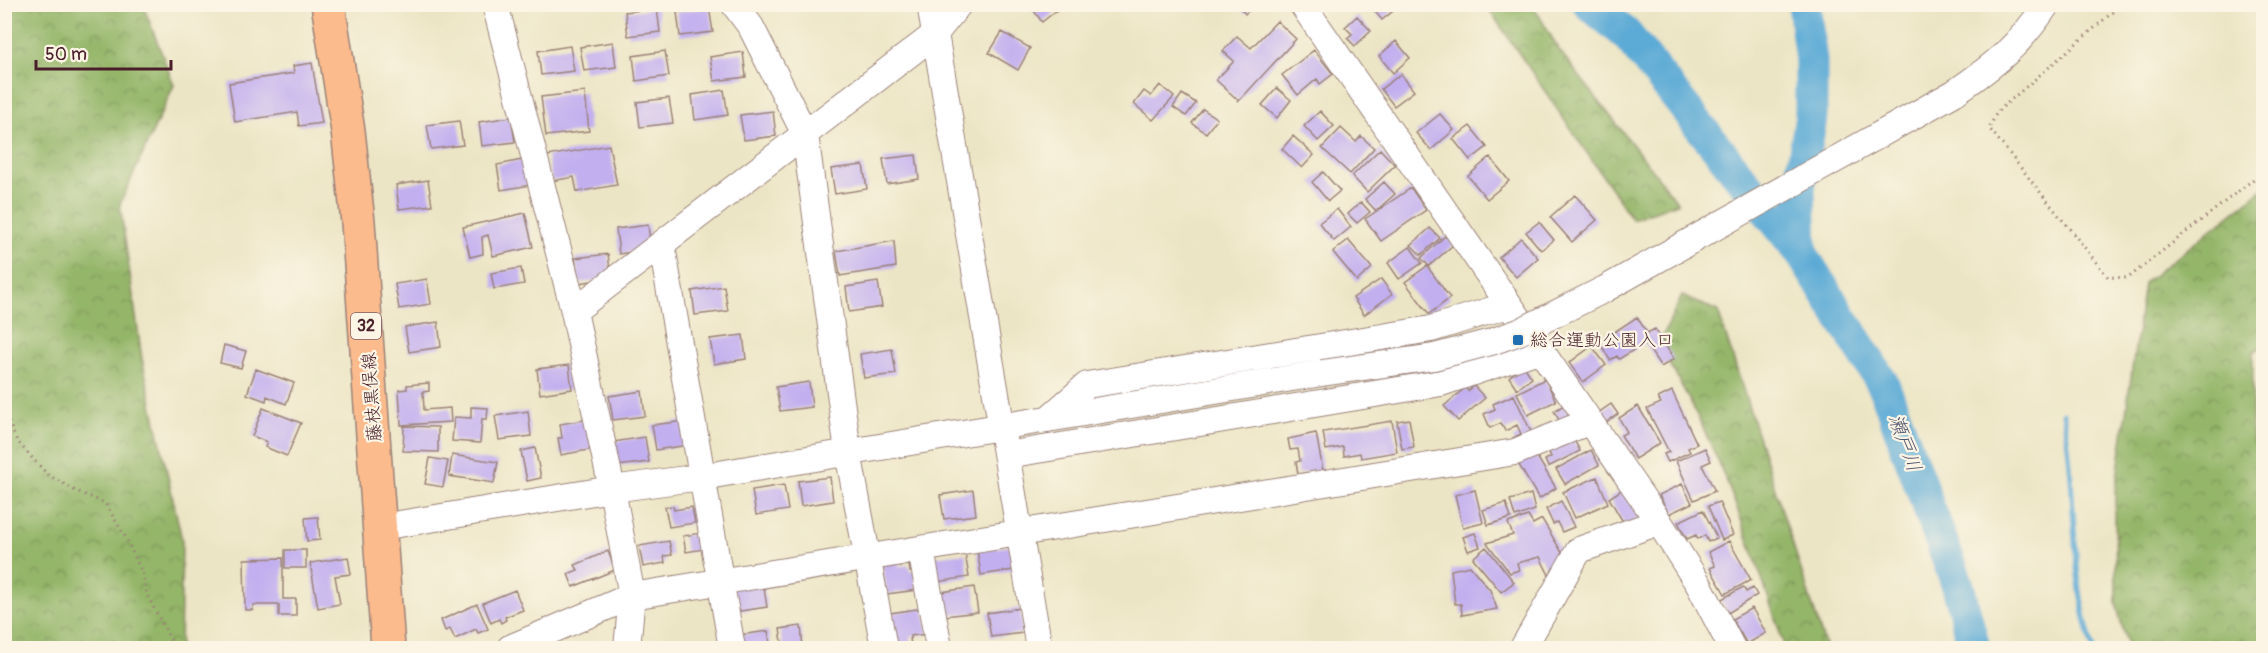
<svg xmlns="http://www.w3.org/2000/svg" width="2268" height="653" font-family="Pangolin,'Klee One',sans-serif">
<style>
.forest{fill:url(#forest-crowns);stroke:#6f6a4a;stroke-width:1.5}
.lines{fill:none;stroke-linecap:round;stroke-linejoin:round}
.stream{stroke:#5caad6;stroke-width:5}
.river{stroke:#5caad6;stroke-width:33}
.building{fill:#c2afef}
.minor-casing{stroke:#9b8278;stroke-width:28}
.major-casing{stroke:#9b8278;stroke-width:36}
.path{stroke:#9b8278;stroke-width:3;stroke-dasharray:1.5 4.5;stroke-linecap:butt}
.minor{stroke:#fff;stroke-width:26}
.major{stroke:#fbbb8d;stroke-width:33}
.minor-bridge-casing{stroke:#9b8278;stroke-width:28;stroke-linecap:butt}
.minor-bridge{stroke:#fff;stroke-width:26}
.poi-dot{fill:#1f6fb2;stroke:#fcf5e5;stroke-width:2}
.labels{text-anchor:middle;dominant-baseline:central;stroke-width:4.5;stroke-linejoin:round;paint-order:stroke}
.shield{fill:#fcf5e5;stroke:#7f5f63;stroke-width:1.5}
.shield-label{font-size:16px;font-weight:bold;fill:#4a1f2b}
.poi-label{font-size:18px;fill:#4a1f2b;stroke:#fcf5e5;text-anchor:start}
.street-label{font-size:18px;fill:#4a1f2b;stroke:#fcf5e5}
.water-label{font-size:20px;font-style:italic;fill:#51576f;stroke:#fcf5e5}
</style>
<defs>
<pattern id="forest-crowns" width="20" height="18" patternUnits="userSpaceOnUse" patternTransform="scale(1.5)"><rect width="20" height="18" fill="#94b669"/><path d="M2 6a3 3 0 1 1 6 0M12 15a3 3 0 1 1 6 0" fill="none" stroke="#7b9357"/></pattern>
</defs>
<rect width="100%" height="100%" fill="#fcf5e5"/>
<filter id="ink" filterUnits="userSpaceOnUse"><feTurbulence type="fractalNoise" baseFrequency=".0167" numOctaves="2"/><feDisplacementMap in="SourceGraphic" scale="12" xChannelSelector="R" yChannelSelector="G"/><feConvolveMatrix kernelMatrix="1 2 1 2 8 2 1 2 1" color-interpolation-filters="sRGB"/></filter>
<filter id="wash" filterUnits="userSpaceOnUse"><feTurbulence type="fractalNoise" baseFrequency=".008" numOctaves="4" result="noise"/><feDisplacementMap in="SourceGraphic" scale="24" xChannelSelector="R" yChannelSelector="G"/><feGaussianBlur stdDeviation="1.35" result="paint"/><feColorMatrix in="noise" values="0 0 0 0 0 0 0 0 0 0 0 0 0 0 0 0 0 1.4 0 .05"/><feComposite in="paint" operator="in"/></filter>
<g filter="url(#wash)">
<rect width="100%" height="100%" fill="#ece5c5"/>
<path class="forest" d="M4,5H143L174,85L120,204L142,359L182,540L180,648H5Z
M1486,5H1533L1559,50L1678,203L1632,219Z
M2263,189L2264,346L2253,352L2252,441L2263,452V648H2128L2116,603L2115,493L2144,283Z
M1682,296L1718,311L1826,648H1785C1751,545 1717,437 1658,346Z"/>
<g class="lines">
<path class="stream" d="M2063,413C2078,492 2068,572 2093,648"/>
<path class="river" d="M1589,4L1626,34L1801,253L1883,384L1958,586L1974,648
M1801,253L1799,188L1811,117V61L1804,4"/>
</g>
<g id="blocks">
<path class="building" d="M1029,4H1060L1062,6L1042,22Z
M1237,4H1256L1245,14Z
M1374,4H1388L1393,11L1382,20L1371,7Z
M709,7L713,32L680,36L677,12Z
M657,8L660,32L628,36L625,12Z
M1357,16L1371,31L1355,46L1347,38L1352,34L1345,27Z
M1277,21L1296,39L1239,101L1216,80L1234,61L1223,51L1237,36L1251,48Z
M1002,32L1030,48L1018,70L989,53Z
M1396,41L1410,58L1393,73L1379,56Z
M613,42L616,67L584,71L580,47Z
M570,46L574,71L541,75L538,51Z
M1314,50L1333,74L1320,84L1317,79L1298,95L1282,75Z
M665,51L669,76L636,81L633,56Z
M743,52L746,77L714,81L710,57Z
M312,63L322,123L299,126L297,112L235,122L229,83L294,73L293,66Z
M1401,74L1414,91L1394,106L1381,89Z
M1160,85L1174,97L1153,120L1134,104L1144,91L1151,96Z
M1277,88L1291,100L1277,118L1262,105Z
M724,90L728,115L695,120L692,95Z
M585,92L589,131L546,136L541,97Z
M1182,94L1196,103L1186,116L1173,107Z
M669,98L673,123L640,127L637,102Z
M1203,109L1217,119L1206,133L1192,123Z
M773,111L776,136L744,140L740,115Z
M1320,111L1334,126L1318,141L1304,126Z
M1440,114L1454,130L1431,150L1416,133Z
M511,117L515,142L482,146L479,122Z
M459,121L463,145L431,149L427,125Z
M1470,126L1487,147L1470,160L1453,139Z
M1341,128L1356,142L1361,136L1374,148L1350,174L1322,148Z
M1293,136L1314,155L1302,168L1282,149Z
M609,145L617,185L577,192L574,177L552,181L547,156Z
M1380,149L1395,165L1367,192L1352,176Z
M916,155L919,179L887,184L883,159Z
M1490,157L1509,181L1487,199L1468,176Z
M527,159L531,185L501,190L497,165Z
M863,165L867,189L835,194L831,169Z
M1323,172L1340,191L1328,201L1312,182Z
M428,180L432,205L399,209L396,185Z
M1384,182L1395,194L1376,211L1365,199Z
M1411,188L1426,210L1381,241L1365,219Z
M1575,195L1597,220L1572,242L1550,217Z
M1361,202L1370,212L1357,223L1348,214Z
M1337,209L1351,227L1334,241L1319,223Z
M525,213L533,247L493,256L488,235L482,237L483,254L470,257L463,227Z
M1539,222L1554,240L1541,250L1526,232Z
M648,225L651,249L619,254L616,229Z
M1430,228L1440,238L1421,255L1411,245Z
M1445,236L1453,245L1429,266L1421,258Z
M1521,238L1538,258L1516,277L1499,257Z
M1348,240L1372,268L1357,281L1333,252Z
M894,241L896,267L840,276L836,251Z
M1410,247L1422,263L1399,279L1388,263Z
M608,254L611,278L579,283L575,258Z
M1427,266L1450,298L1429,314L1405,282Z
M521,268L524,284L494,289L491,273Z
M427,279L431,304L399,309L395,284Z
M1381,279L1392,294L1364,315L1353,298Z
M878,282L882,307L849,312L846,287Z
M724,286L728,311L695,315L692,291Z
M1637,317L1647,333L1655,329L1674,359L1661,367L1645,343L1619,359L1617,356L1610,360L1599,342Z
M438,322L441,347L409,352L405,327Z
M743,335L746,359L714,364L710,339Z
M224,345L246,351L241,368L220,363Z
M1592,346L1606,365L1583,382L1569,363Z
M892,349L896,374L864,378L860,354Z
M569,365L572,389L540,394L537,369Z
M1524,366L1532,378L1517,389L1509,377Z
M256,369L294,383L286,404L267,396L266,401L247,394Z
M1545,379L1556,401L1528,415L1517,393Z
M809,382L812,407L780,411L776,387Z
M429,383V391L423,392L424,410L450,408L451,422L401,425L399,390L407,389V385Z
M1474,386L1485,398L1458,421L1444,406L1465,388L1468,391Z
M642,391L645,416L613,420L609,396Z
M1672,391L1697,444L1688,448L1690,452L1668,462L1664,454L1669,452L1647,409L1661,403L1658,398Z
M1514,395L1533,436L1515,444L1513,438L1521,434L1517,425L1505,431L1501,423L1490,428L1484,414L1495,409L1493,404Z
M1611,404L1618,414L1605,423L1598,413Z
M1564,405L1574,420L1563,427L1554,411Z
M1638,406L1660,443L1635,459L1621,435L1627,432L1619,418Z
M471,407L488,408L487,419H482L480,443L452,441L454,417L471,418Z
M263,408L301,423L287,456L265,447L267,442L252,436Z
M528,411L531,436L499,440L495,416Z
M589,419L594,449L561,455L558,438H562L560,424Z
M1409,419L1414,447L1402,449L1397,421Z
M685,421L688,445L656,450L652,425Z
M1392,421L1397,452L1361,458L1360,453L1344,456L1343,447L1326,450L1323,432Z
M404,426L438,427V452L403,451Z
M1316,433L1324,476L1316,478L1315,471L1298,474L1296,462L1300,461L1298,449L1290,450L1288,439Z
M1572,436L1580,451L1548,467L1545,460L1551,457L1547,448Z
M645,437L649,462L617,466L613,442Z
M535,448L541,478L527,481L521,451Z
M1705,448L1711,461L1702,465L1715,491L1694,500L1676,461Z
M1533,450L1556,488L1539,499L1516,460Z
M1591,450L1599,465L1565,484L1556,469Z
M452,455L498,462L494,483L449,476Z
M430,458L448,461L443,487L425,484Z
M830,477L833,501L801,506L798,481Z
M1597,477L1608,503L1575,518L1563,492Z
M1682,484L1692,503L1669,514L1659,495Z
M784,485L788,510L756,515L752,490Z
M1623,489L1640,518L1626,527L1609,498Z
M973,490L976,515L944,519L940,495Z
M1475,490L1483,523L1463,528L1455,495Z
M1531,494L1535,510L1515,517L1510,500Z
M1561,501L1574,527L1562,532L1557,522L1553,524L1546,509Z
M1719,502L1733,535L1722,540L1708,506Z
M1506,503L1511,518L1488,525L1483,510Z
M673,506L674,510L692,507L695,523L669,527L665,507Z
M1703,510L1717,538L1708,542L1705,535L1698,539L1696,535L1687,539L1678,522Z
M1528,516L1533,524L1542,519L1567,561L1550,577L1540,557L1517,563L1519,570L1510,573L1487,543L1513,535L1508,523Z
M318,517L320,540L307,541L305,518Z
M701,533L704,549L686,552L683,536Z
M1475,533L1480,547L1468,551L1463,537Z
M669,541L672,555L664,556L665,563L643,567L639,546Z
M1729,541L1751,580L1725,594L1710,568L1715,566L1708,552Z
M1010,546L1013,570L981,575L977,550Z
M1486,547L1514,582L1501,592L1473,558Z
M285,550H306V568H285Z
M608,551L615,570L573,587L568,574L578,570L575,565Z
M965,553L969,577L937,582L933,557Z
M348,557L351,574L335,576L340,604L318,608L310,563Z
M283,558V599H296V616H279V605H253V610H245L244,559Z
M898,559L899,566L909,565L910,572L915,571L917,590L887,594L882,561Z
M1470,566L1490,590L1497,609L1462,615L1461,604H1455L1451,570Z
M763,582L767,607L734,612L731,587Z
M974,587L978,612L945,616L942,592Z
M1743,587L1746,592L1753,588L1757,595L1728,613L1720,600Z
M515,590L523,610L505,617L506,620L501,623L499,619L491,623L483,603Z
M477,604L488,629L478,633L476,629L455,639L450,629L445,631L441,620Z
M924,608L928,634L910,636L911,648H896L890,613Z
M1020,608L1023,633L991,637L987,613Z
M1752,608L1766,633L1747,644L1732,619Z
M801,626L803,648H783L780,629Z
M768,631L771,647L743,648L740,635Z"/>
</g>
</g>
<g filter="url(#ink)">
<use href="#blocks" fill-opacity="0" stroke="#9b8278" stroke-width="1.5"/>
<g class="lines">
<g class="minor-casing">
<path id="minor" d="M495,4L574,311L612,489L632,596L627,648
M734,4L751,27L805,134L848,452L884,648
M930,4L1039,648
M1302,4L1659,522L1699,585L1732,648
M1954,93C1995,65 2019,46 2047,4
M662,246L732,648
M574,311L934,35L959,4
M1048,419L1087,385L1431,329L1508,305
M1007,455L1441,383L1538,350
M381,527L612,489L701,477L1322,373
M921,550L938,642
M510,648L632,596L1515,452L1588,422
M1523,648L1579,550L1659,522"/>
</g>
<g class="major-casing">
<path id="major" d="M328,4L348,131L358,222L388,648"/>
</g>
<path class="path" d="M2122,4L1997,112L1989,128L2108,277L2128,278L2264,171
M4,411L17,441L47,474L74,490L105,503L126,538L144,577L147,595L175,648"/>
<use href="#minor" class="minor"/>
<use href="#major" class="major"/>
<g class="minor-bridge-casing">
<path id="minor-bridge" d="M1322,373L1434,357L1491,342L1519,332L1605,289L1954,93"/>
</g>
<use href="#minor-bridge" class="minor-bridge"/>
</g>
</g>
<rect class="poi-dot" x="1512" y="334" width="12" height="12" rx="3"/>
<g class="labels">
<rect class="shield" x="351" y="313" width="30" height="26" rx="4.5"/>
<g class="shield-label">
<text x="366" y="326">32</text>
</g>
<g class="poi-label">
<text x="1530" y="340">総合運動公園入口</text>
</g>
<g class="street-label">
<text transform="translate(372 397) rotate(-94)">藤枝黒俣線</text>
</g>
<g class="water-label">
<text transform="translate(1905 443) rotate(70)">瀬戸川</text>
</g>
</g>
<rect width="2268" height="653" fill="none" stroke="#fcf5e5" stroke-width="24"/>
<path d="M36 60v9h135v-9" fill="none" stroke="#4a1f2b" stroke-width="3"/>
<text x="45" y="60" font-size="18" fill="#4a1f2b" stroke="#fcf5e5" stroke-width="4.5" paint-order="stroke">50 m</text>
</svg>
